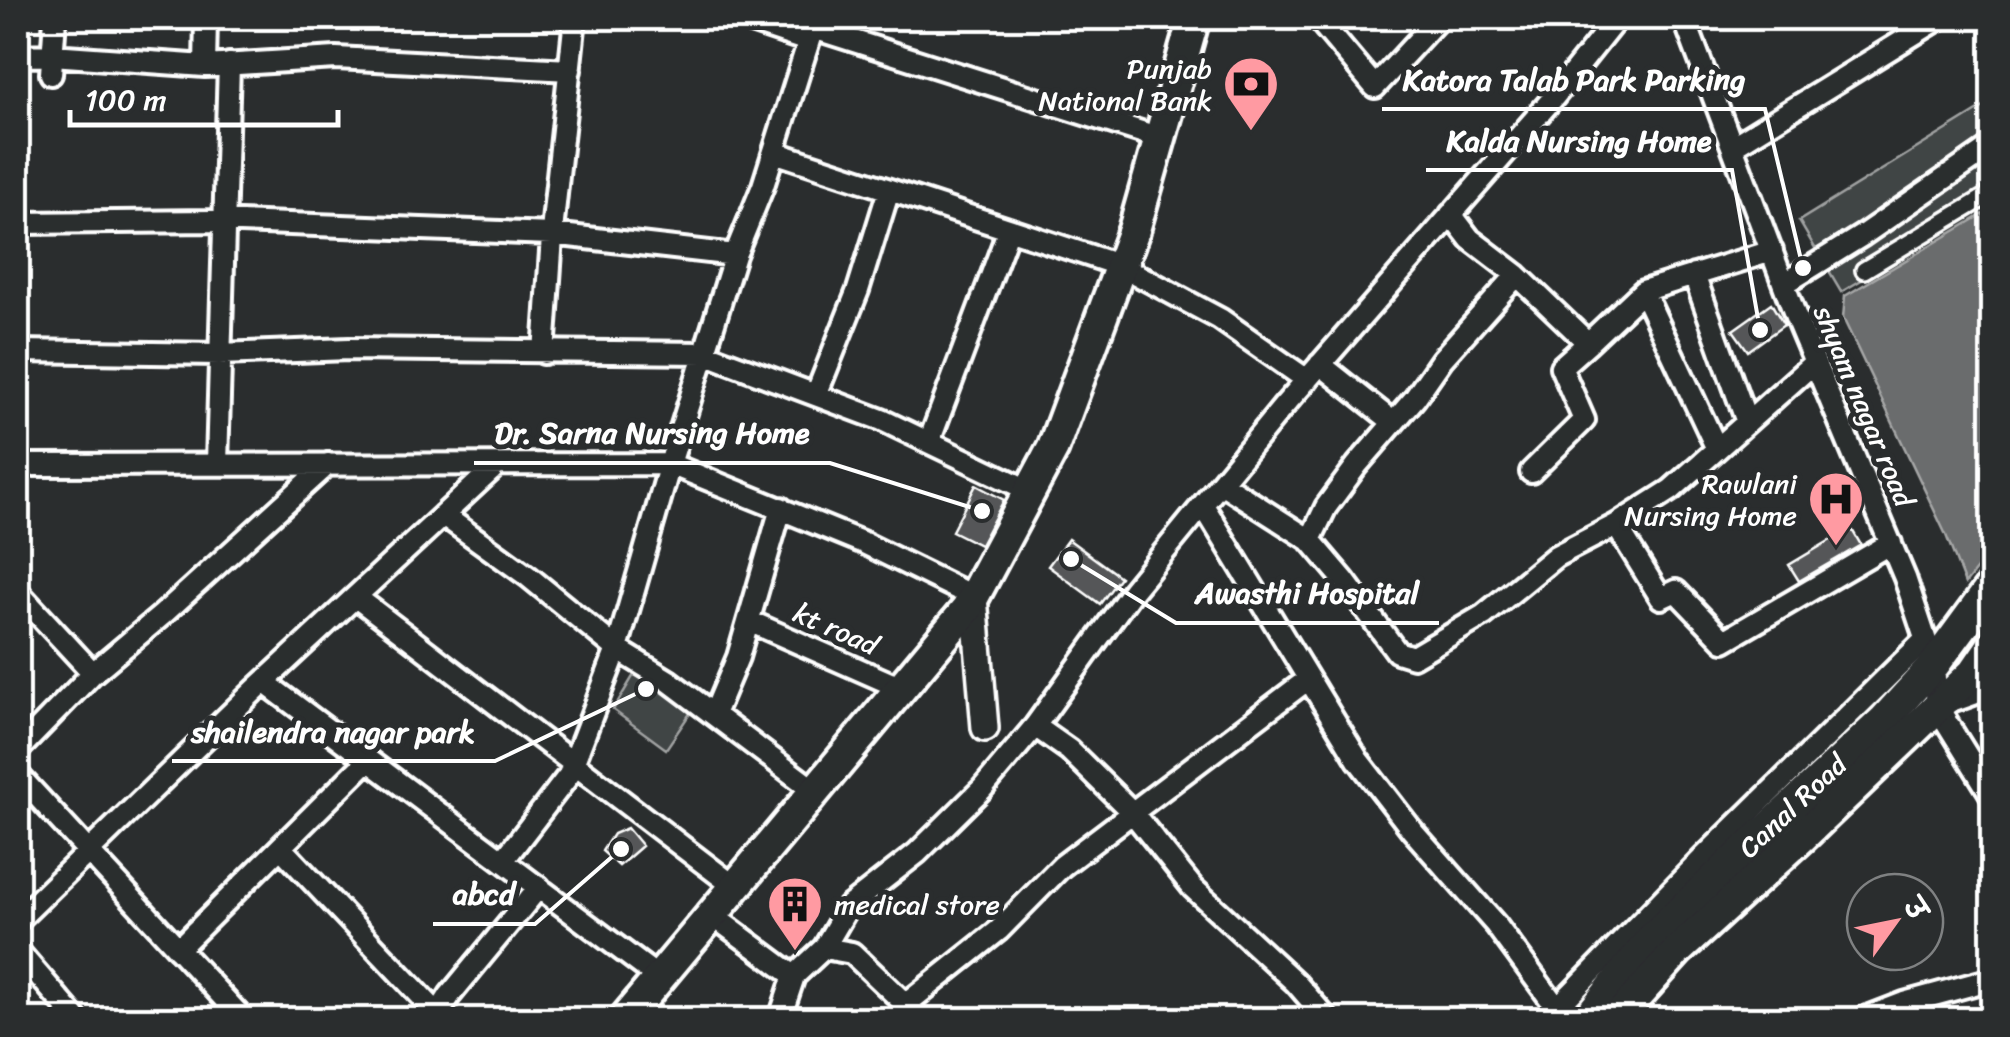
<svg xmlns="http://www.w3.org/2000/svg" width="2010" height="1037" font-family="Sriracha,'Playpen Sans Deva',sans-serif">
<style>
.green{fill:#414445;stroke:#a0a2a2;stroke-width:2.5}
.water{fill:#6a6c6d;stroke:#a6a7a7;stroke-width:2.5}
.building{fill:#555758;stroke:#fff;stroke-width:2.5}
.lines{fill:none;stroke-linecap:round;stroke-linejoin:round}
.pedestrian-casing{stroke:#fff;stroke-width:22}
.minor-casing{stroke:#fff;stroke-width:28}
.tertiary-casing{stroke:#fff;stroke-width:32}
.secondary-casing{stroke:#fff;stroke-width:38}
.pedestrian{stroke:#2a2d2e;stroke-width:15}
.minor{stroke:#2a2d2e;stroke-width:20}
.tertiary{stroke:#2a2d2e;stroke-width:25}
.secondary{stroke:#2a2d2e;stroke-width:30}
.labels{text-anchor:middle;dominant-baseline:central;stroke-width:10;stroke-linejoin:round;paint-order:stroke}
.poi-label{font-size:28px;fill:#fff;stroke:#2a2d2e;text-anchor:end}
.street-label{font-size:28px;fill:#fff;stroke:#2a2d2e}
.leader{fill:none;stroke:#fff;stroke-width:4}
.callout-dot{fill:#fff;stroke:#2a2d2e;stroke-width:4}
.callout-label{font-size:30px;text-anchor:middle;font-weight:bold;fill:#fff;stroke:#2a2d2e;stroke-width:10;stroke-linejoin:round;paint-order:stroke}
</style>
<rect width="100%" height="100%" fill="#2a2d2e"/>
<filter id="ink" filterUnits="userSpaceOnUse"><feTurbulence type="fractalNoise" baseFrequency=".01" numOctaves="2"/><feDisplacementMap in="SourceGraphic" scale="20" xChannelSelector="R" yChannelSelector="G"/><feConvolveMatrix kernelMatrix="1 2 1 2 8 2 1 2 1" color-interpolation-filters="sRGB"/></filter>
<g filter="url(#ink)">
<path class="green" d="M1992,102V203L1841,292L1799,221Z
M638,668L693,709L666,749L613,710Z"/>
<path class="water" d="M1992,209V550L1965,584L1946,535L1843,318L1845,296Z"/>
<path class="building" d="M1771,303L1784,325L1748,351L1733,330Z
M976,485L1004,500L980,545L952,531Z
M1851,528L1861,545L1799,581L1789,565Z
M1068,539L1120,577L1100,604L1048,566Z
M627,828L642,846L619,866L602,851L613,834Z"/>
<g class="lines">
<g class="pedestrian-casing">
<path id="pedestrian" d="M1864,270L1992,193"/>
</g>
<g class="minor-casing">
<path id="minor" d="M739,18L808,41
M1317,18L1375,87L1439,18
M1684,18L1799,325L1905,578L1934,665L1937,707L1992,796
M813,28L1160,138
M18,56L52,55L205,66L336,58L570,70
M205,66L206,18
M51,74L55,18
M1733,146L1940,18
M774,152L1121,266L1220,319L1307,380
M1451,214L1470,239L1517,275L1588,343L1561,367L1584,420L1531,472
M18,223L213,221L552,234L735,255
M1694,275L1747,422
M1784,284L1863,235L1992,146
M1643,291L1772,251
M1588,343L1643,291L1717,449
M18,351L219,354L349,349L704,353L882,420L1030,491
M544,353L553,222L575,18
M1320,364L1393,422
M816,395L858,290L889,190
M929,442L1009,229
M217,463L229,64
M18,465L670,464L864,543L974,597
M1221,483L1310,540L1344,580L1397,652L1413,657L1484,615L1556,556L1616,525L1671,490L1815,362
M1203,505L1358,760L1412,830L1496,925L1557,1008
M443,515L529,577L617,649L669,681L815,791
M1616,525L1661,598L1676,591L1724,641L1891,543
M1310,540L1326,507L1357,465L1415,398L1442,359L1517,275
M18,592L93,673
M356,597L735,887
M749,621L901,688
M264,682L659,978
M1948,703L1987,689L1992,682
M714,714L738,657L781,508
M1035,726L1069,750L1132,812L1193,888L1296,983L1328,1020
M18,750L93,673L162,615L328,464
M18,775L244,1020
M282,849L438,1014
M503,861L569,775L617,649L670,464L735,255L763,186L816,18
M712,915L794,976L824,948L852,953L922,1020
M18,920L256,689L497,465
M824,948L848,907L917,853L982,789L1035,726L1133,590L1282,408L1554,97L1617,18
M178,949L368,760
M18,951L77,1020
M906,1004L999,930L1062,866L1307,680
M1553,1018L1557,1008L1704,857L1925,640
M434,1020L450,995L539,887
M776,1020L782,1012L794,976
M1860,1020L1904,1003L1992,979"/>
</g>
<g class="tertiary-casing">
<path id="tertiary" d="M974,597L985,728"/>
</g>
<g class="secondary-casing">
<g id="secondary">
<path d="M624,1020L967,609L1053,448L1134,230L1194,18"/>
<path id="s1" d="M1586,1020L1654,935L1883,721L1934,665L1992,586"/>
<path d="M1615,1020L1677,951L1802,837L1974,672L1992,646"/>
</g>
</g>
<use href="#pedestrian" class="pedestrian"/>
<use href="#minor" class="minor"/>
<use href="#tertiary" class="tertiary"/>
<use href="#secondary" class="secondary"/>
</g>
</g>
<defs>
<g id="bank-pin" transform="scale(2.875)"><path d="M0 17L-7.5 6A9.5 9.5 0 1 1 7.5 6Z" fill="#ff9aa2" stroke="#2a2d2e"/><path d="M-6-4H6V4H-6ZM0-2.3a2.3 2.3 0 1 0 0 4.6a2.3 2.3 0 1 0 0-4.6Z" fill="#111"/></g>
<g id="hospital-pin" transform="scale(2.875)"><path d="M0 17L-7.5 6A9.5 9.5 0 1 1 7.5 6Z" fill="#ff9aa2" stroke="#2a2d2e"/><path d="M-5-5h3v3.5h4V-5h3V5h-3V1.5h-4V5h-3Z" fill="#111"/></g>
<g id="building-pin" transform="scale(2.875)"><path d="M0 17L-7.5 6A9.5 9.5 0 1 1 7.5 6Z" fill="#ff9aa2" stroke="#2a2d2e"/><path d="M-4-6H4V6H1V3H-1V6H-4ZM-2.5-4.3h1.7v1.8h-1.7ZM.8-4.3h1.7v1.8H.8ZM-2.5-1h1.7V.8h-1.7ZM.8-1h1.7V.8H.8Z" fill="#111"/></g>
</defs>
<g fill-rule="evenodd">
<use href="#bank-pin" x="1251" y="84"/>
<use href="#hospital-pin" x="1836" y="499"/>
<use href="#building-pin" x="795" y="904"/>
</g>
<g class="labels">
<g class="poi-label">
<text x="1212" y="68">Punjab<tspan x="1212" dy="32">National Bank</tspan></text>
<text x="1797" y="483">Rawlani<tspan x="1797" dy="32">Nursing Home</tspan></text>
<text x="834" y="904" text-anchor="start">medical store</text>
</g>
<g class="street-label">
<text transform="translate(1864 406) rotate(67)">shyam nagar road</text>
<text transform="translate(836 629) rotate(24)">kt road</text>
<text stroke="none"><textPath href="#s1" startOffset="298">Canal Road</textPath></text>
</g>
</g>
<path class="leader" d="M1803 268L1765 109H1382M1760 330L1732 170H1426M982 511L830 463H474M1071 559L1176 623H1439M646 689L495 761H172M621 849L535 924H433"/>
<g class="callout-dot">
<circle cx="1803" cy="268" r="10"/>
<circle cx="1760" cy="330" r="10"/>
<circle cx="982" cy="511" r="10"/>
<circle cx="1071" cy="559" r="10"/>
<circle cx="646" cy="689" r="10"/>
<circle cx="621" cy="849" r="10"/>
</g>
<g class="callout-label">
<text x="1574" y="90">Katora Talab Park Parking</text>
<text x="1579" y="151">Kalda Nursing Home</text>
<text x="652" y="443">Dr. Sarna Nursing Home</text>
<text x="1307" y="603">Awasthi Hospital</text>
<text x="333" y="742">shailendra nagar park</text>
<text x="484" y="904">abcd</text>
</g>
<rect width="2010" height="1037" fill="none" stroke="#2a2d2e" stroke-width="60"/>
<rect x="30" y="30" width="1950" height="977" fill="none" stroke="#fff" stroke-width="4" filter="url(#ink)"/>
<g transform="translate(1895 922) rotate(57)"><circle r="48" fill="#2a2d2e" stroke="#7f8182" stroke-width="2.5"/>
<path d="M0-8L18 38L0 25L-18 38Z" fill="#ff9aa2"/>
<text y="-15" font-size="28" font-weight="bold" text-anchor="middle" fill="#ffffff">उ</text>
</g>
<path d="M70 110v15h268v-15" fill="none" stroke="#ffffff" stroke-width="5"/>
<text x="85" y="110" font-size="30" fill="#ffffff" stroke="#2a2d2e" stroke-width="8" paint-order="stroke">100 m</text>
</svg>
